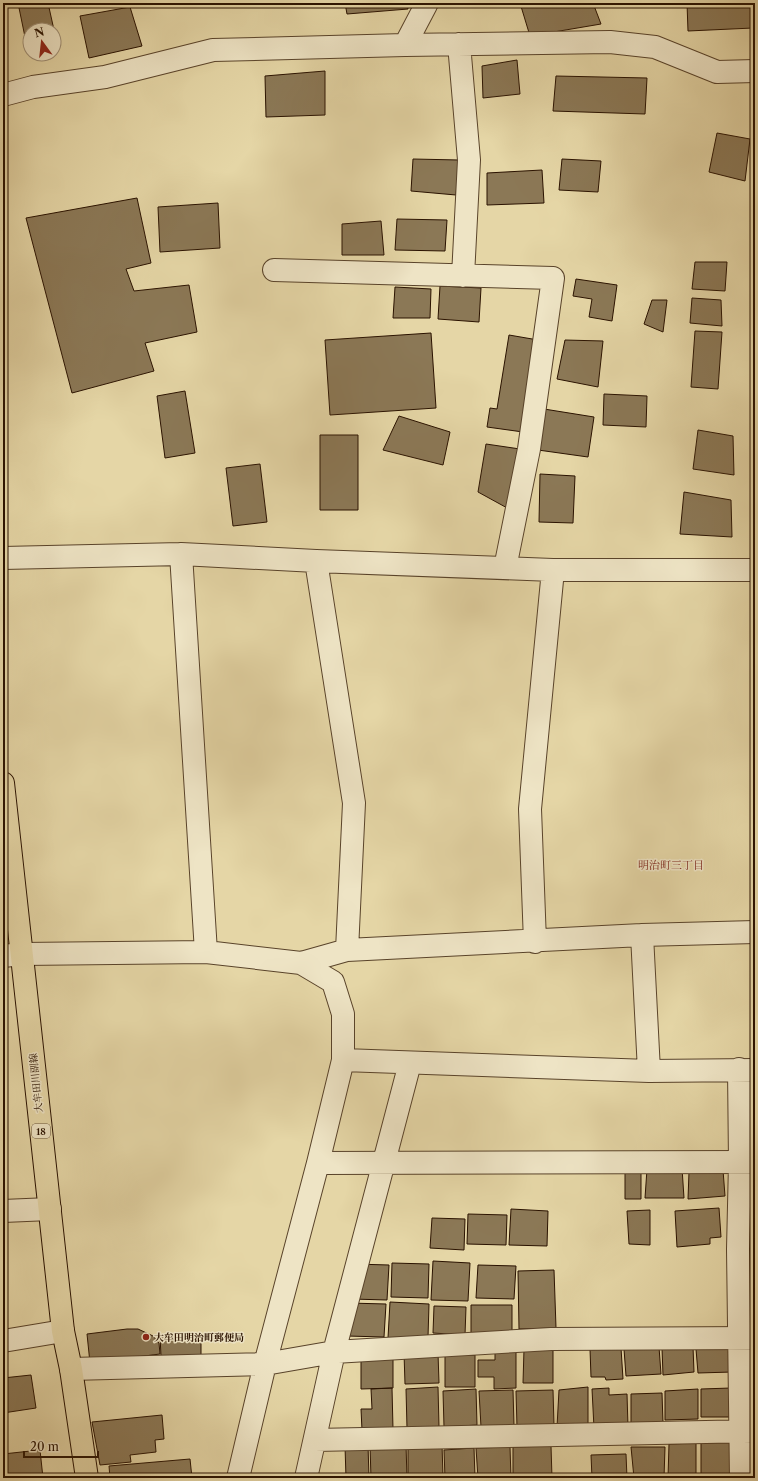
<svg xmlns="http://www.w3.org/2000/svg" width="758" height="1481" font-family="'Libre Caslon Text','Noto Serif JP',serif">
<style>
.building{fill:#8b7856;stroke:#2a1200}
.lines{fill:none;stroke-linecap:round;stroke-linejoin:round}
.minor-casing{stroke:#59432a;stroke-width:24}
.major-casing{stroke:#2a1200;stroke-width:24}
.minor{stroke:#eee4c5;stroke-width:22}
.major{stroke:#e5d6a6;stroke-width:22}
.poi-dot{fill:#8f2418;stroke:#eee4c5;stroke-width:1.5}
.labels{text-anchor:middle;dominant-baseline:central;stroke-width:3;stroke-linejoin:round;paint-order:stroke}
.shield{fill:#eee4c5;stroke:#65513b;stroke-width:1}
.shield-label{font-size:9px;font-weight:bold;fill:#2a1200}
.street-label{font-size:10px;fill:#2a1200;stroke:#eee4c5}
.poi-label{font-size:10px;font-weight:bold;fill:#2a1200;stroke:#eee4c5;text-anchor:start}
.neighbourhood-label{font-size:11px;fill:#7a1f14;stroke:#eee4c5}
</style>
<rect width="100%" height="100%" fill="#e5d6a6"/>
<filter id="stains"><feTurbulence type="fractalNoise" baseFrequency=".005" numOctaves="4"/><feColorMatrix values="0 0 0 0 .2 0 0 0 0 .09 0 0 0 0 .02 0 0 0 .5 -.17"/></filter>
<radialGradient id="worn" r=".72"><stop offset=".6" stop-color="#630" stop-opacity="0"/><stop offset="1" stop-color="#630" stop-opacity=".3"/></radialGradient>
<path class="building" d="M18,3H48L54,30H30V36L25,37Z
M345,3H407L408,9L347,14Z
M520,3H593L601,24L530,36Z
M687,3H750L753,28L688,31Z
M130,7L142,46L89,58L80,16Z
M517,60L520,94L483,98L482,66Z
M325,71V115L266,117L265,76Z
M556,76L647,78L645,114L553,111Z
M717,133L750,139L745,181L709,172Z
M413,159L459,160L456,195L411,191Z
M562,159L601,161L598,192L559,190Z
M542,170L544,203L487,205V173Z
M137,198L151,263L126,269L134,291L189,285L197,332L145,343L154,371L72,393L26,218Z
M218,203L220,248L160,252L158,207Z
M397,219L447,220L445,251L395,250Z
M381,221L384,255H342V224Z
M695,262H727L725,291L692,289Z
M576,279L617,285L612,321L589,317L592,299L573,296Z
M440,286L481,288L479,322L438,319Z
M395,287L431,289L430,318H393Z
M692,298L721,300L722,326L690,323Z
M652,300H667L663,332L644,324Z
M695,331L722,332L718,389L691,387Z
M431,333L436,408L330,415L325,340Z
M509,335L538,340L523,432L487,427L490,408L497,409Z
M565,340L603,341L598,387L557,379Z
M185,391L195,453L165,458L157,396Z
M604,394L647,396L646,427L603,425Z
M544,409L594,417L588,457L538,450Z
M399,416L450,432L443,465L383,450Z
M698,430L733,436L734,475L693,469Z
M320,435H358V510H320Z
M486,444L520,449L509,509L478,492Z
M260,464L267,522L233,526L226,468Z
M540,474L575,476L573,523L539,522Z
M684,492L731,500L732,537L680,534Z
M682,1168L684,1198H645L647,1169Z
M641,1170V1199H625V1171Z
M723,1170L725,1196L688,1199L689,1172Z
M754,1171H755V1201H753Z
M719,1208L721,1237L710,1238V1244L677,1247L675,1211Z
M511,1209L548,1211L547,1246L509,1245Z
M650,1210V1245L629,1244L627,1211Z
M468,1214L507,1215L506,1245L467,1244Z
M432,1218L465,1219L464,1250L430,1248Z
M433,1261L470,1263L468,1301L431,1300Z
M392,1263L429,1264L428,1298L391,1297Z
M354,1264L389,1265L387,1300L352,1299Z
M478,1265L516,1266L514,1299L476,1298Z
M554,1270L556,1328L519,1329L518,1271Z
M390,1302L429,1304L428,1337L388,1338Z
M348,1303L386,1304L384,1337L347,1336Z
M471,1305H512V1333H471Z
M434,1306L466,1307L465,1335L433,1333Z
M127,1329H138L153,1336L159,1343L160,1354L90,1363L87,1334Z
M201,1335V1356H161L160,1336Z
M659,1347L661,1374L626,1376L624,1349Z
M693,1347L694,1372L663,1375L662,1348Z
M621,1348L623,1379L606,1380L605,1377H591L590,1349Z
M524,1349H553V1383H523Z
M696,1349H730L732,1372L698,1373Z
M495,1350H516V1388L494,1389V1377H478V1360H495Z
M404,1353H438L439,1383L405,1384Z
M445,1355H475V1387H445Z
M361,1357H393V1388L361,1389Z
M752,1368H755V1386H753Z
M31,1375L36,1408L3,1413V1378Z
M438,1387L439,1427L407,1428L406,1389Z
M588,1387V1427H557L559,1390Z
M392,1388L393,1429L362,1430L361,1409H372L371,1389Z
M609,1388V1395L627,1394L628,1427L594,1428L592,1389Z
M731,1388L732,1417H701V1389Z
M476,1389L477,1425L444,1427L443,1391Z
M698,1389V1419L665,1420V1391Z
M513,1390L514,1426L481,1427L479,1391Z
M553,1390L554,1426L517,1427L516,1391Z
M751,1390H755V1420H751Z
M662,1393L663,1423L631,1424V1394Z
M162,1415L164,1439L155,1440L156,1452L130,1455L131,1462L100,1465L92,1422Z
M701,1440H730L731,1478H701Z
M696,1443V1478H668L669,1444Z
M368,1445L369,1478H346L345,1446Z
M406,1445L407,1478H371L370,1446Z
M442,1445L443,1477L408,1478V1447Z
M551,1446L552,1478H513V1447Z
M510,1447L511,1478H478L476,1448Z
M631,1447H665L664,1478H634Z
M474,1448L475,1478H445L444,1450Z
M40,1450L43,1478H3V1454Z
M626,1454L627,1478H592L591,1455Z
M190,1459L192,1478H110L109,1466Z"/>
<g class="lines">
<g class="minor-casing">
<path id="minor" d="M459,44L469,160L463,276
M405,45L426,5L425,3
M3,95L33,87L105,77L213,50L405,45L610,42L655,47L717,72L755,71
M274,270L553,278L529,449L505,568
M181,554L206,952
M3,558L181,554L316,561L553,570H755
M316,561L354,803L347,950
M642,935L649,1071
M535,942L530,809L553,570
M3,956L22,954L206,952L301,963L333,982L343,1014V1060L318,1163L265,1364L238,1478
M301,963L347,950L642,935L755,932
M343,1060L649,1071L755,1070
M739,1069L740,1163L738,1249L741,1478
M318,1163L755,1162
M3,1211L50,1209
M3,1341L63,1331
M71,1369L265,1364L334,1352L551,1339L755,1338
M315,1440L755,1431
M306,1478L334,1352L410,1063"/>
</g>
<g class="major-casing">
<path id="major" d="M3,783L63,1331L71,1369L87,1478"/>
</g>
<use href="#minor" class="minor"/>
<use href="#major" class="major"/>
</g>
<circle class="poi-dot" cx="146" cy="1337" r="4"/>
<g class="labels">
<rect class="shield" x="32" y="1124" width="18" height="14" rx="3"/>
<g class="shield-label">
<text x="41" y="1131">18</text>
</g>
<g class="street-label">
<text transform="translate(36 1083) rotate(-96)">大牟田川副線</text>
</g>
<g class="poi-label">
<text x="154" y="1337">大牟田明治町郵便局</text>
</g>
<g class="neighbourhood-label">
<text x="671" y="865">明治町三丁目</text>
</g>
</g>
<rect width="758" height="1481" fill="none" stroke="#e5d6a6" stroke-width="16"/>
<rect x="4" y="4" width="750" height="1473" fill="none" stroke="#2a1200" stroke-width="2"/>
<rect x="8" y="8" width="742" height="1465" fill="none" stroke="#2a1200"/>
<g transform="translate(42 42) rotate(345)"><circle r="19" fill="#eee4c5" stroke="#a09076"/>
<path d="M0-3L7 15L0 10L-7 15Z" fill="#8f2418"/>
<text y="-6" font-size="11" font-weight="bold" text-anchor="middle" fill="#2a1200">N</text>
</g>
<path d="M24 1451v6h74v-6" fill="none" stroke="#2a1200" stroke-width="2"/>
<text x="30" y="1451" font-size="12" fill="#2a1200" stroke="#eee4c5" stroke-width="3" paint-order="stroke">20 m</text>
<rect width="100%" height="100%" filter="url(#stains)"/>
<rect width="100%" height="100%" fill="url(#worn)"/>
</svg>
